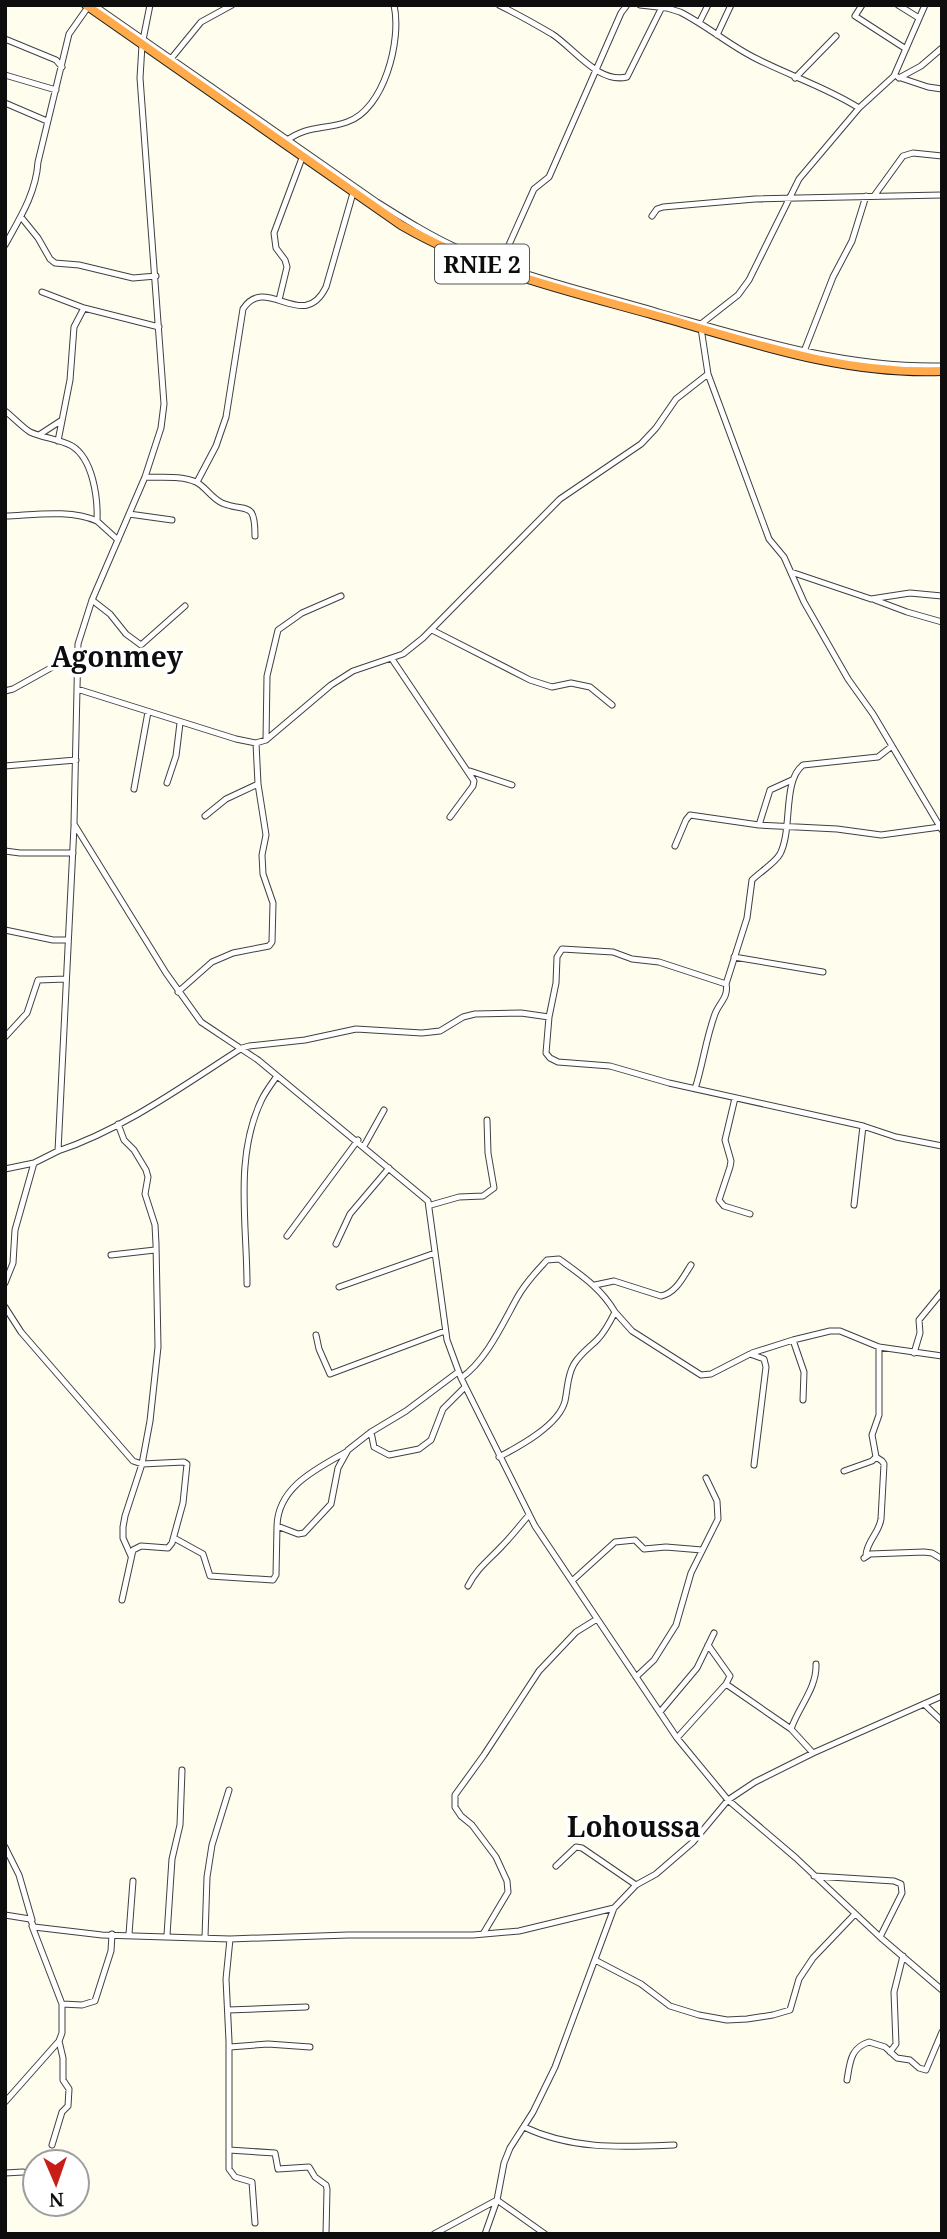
<svg xmlns="http://www.w3.org/2000/svg" width="947" height="2239" font-family="'Noto Serif',serif">
<style>
.lines{fill:none;stroke-linecap:round;stroke-linejoin:round}
.minor-casing{stroke:#404040;stroke-width:7}
.highway-casing{stroke:#1e1e1e;stroke-width:10}
.minor{stroke:#fff;stroke-width:5}
.highway{stroke:#ffaa4b;stroke-width:8}
.labels{text-anchor:middle;dominant-baseline:central;stroke-width:7;stroke-linejoin:round;paint-order:stroke}
.shield{fill:#fff;stroke:#565656;stroke-width:2}
.shield-label{font-size:23px;font-weight:bold;fill:#0d0d0d}
.quarter-label{font-size:28px;font-weight:bold;fill:#0d0d0d;stroke:#fff}
</style>
<rect width="100%" height="100%" fill="#fffded"/>
<g class="lines">
<g class="minor-casing">
<path id="minor" d="M94,5L377,202C404,219 431,236 460,249C524,277 595,293 662,313C754,339 845,368 942,366
M150,5L142,45L140,78L164,404L161,428L145,477L92,600L78,644L74,824L166,973L201,1022L258,1060L428,1201L447,1340L461,1378L535,1526L677,1738L728,1800L796,1858L880,1937L942,1990
M499,5C517,14 535,24 552,34C574,48 598,84 627,77L662,7
M640,5L667,8L680,12C706,25 729,45 755,58C790,76 826,87 859,108
M862,5L855,16L906,49
M898,5L919,18
M925,5L894,76L859,108L799,179L749,280L738,295L701,324V328L708,374L769,539L784,557L804,602L848,679L873,714L942,830
M699,23L708,5
M717,35L731,5
M5,39L56,60L62,67
M170,60L201,22L232,5
M5,75L56,90
M898,77L928,87L942,89
M795,78L836,36
M899,78L921,66L942,48
M5,103L47,121
M286,141C307,125 324,130 347,122C384,110 402,40 394,5
M874,196L903,156L913,153L942,156
M652,216L657,209L663,207L755,199L942,195
M21,217L38,238L50,259L55,263L79,265L133,278L156,276
M5,245C20,218 36,193 38,162L69,34L88,7
M499,267L534,189L549,177L621,13L627,5
M42,292L84,308L159,327
M279,300L287,267L285,260L276,248L274,233L302,158
M803,354L833,277L852,241L866,196
M5,411C13,417 22,427 30,432C43,438 59,439 72,446C93,459 98,498 97,521L118,540
M39,435L62,420
M58,441L70,380L74,327L84,308
M145,477C160,478 181,475 196,482C205,486 211,498 222,503C246,513 255,499 255,536
M197,482L216,446L226,417L243,309C266,273 303,334 326,287L353,193
M129,514L172,520
M5,516C34,515 70,509 97,521
M791,572L871,599L910,593L942,596
M92,600L110,614L126,634L141,645L185,606
M875,600L907,612L942,622
M432,630L530,680L552,687L571,683L590,687L612,705
M392,659L474,781L473,786L450,817
M77,689L236,739L256,743L266,740L331,685L353,671L403,654L423,638L560,499L641,444L656,428L676,399L708,374
M5,691L13,689L65,660L78,662
M266,740L267,676L278,630L302,613L341,596
M5,766L76,760
M470,771L512,785
M167,783L176,756L180,723
M134,789L148,712
M205,816L226,799L258,784
M759,825L770,790L792,780
M675,846L686,820L690,815L759,825L837,829L881,835L940,827
M5,851L20,853H73
M5,930L53,940H68
M734,957L823,972
M726,984L659,962L632,959L613,952L562,949L557,957L556,983L549,1017L546,1053L550,1058L558,1062L610,1066L669,1083L863,1126L896,1137L942,1146
M178,992L212,962L233,953L269,946L272,942L273,903L263,874L262,855L266,835L258,784L256,743
M5,1037L27,1013L38,980L66,979
M695,1089C703,1064 706,1038 715,1014C719,1003 729,997 726,984L747,918L752,880C760,872 775,863 780,854C793,829 782,781 803,765L878,757L892,746
M735,1098L725,1140L731,1161L730,1167L719,1200L724,1206L750,1214
M118,1124L124,1140L134,1150L146,1170L148,1177L145,1194L155,1225L156,1244L158,1347L150,1421L142,1464L125,1516L123,1527V1538L131,1556
M364,1146L384,1110
M58,1151C124,1129 184,1085 242,1048L249,1046L305,1040L356,1029L422,1033L440,1031L463,1017L475,1014L521,1013L549,1017
M5,1169L34,1163L58,1151L74,826
M431,1205L459,1197L483,1196L494,1188L488,1153L487,1120
M854,1205L863,1126
M287,1236L358,1140
M336,1244L350,1214L389,1168
M111,1255L155,1250
M5,1283L13,1263L15,1230L34,1163
M247,1284C247,1223 234,1156 262,1099C266,1091 272,1083 277,1076
M595,1285L614,1281L661,1296C676,1293 683,1277 691,1265
M339,1287L435,1253
M5,1307L21,1332L133,1461L142,1464L184,1462L187,1464L183,1503L172,1543L168,1548L141,1546L133,1550L122,1600
M615,1312L632,1331L701,1375L711,1374L750,1354L764,1359L766,1367L754,1465
M316,1335L319,1349L330,1374L445,1331
M793,1340L804,1372L803,1400
M752,1353L793,1340L830,1331H840L879,1347L942,1356
M914,1353L920,1333L919,1320L942,1292
M461,1378C486,1361 503,1323 517,1298C525,1283 536,1272 547,1260L559,1259C581,1275 601,1288 615,1312C610,1322 605,1332 597,1340C589,1348 581,1353 574,1364C567,1376 568,1387 565,1401C559,1425 520,1446 499,1457
M371,1432L374,1447L389,1455L419,1449L431,1440L443,1409L465,1387
M844,1471L872,1461L876,1457L872,1435L879,1415V1347
M277,1526C278,1487 316,1469 346,1452
M174,1538L203,1554L210,1576L273,1580L276,1575L277,1526L298,1534L304,1533L331,1504L338,1468L348,1450L371,1432L406,1411L458,1372
M866,1555C867,1541 879,1533 881,1519L884,1464L882,1461L876,1457
M864,1558L870,1554L924,1552L932,1553L942,1559
M572,1581L615,1542L635,1540L644,1549L666,1547L702,1550
M468,1586C477,1568 489,1560 502,1546C512,1536 520,1525 529,1515
M708,1645L730,1676L726,1684
M636,1677L654,1660L676,1625L691,1573L718,1519L717,1501L706,1478
M924,1704L942,1721
M660,1712L697,1668L714,1633
M791,1729C799,1706 817,1688 816,1664
M677,1738L726,1684L791,1729L813,1753
M5,1847L19,1875L32,1920
M556,1866L576,1847L582,1848L636,1885
M814,1876L894,1881L901,1884L902,1893L880,1937
M5,1915L30,1919L34,1927L102,1935L230,1939L348,1935H473L519,1931L614,1908
M32,1926L62,2004V2033L59,2041L63,2058V2080L69,2089L68,2106L62,2112L52,2145
M129,1934L133,1881
M483,1934L508,1892L507,1881L496,1857L472,1825L461,1816L455,1807V1795L484,1755L539,1671L576,1632L597,1619
M167,1935L172,1859L180,1825L182,1770
M205,1937L207,1877L212,1845L229,1790
M230,1939L226,1979L229,2041V2169L235,2177L252,2182L255,2223
M595,1960L641,1984L670,2006L699,2015L727,2020L747,2019L773,2015L790,2010L799,1979L813,1958L855,1914
M62,2004L82,2005L95,2001L111,1951L112,1934
M228,2010L306,2007
M230,2047L268,2044L310,2047
M890,2052L896,2044L894,1992L903,1956
M847,2080C850,2063 850,2048 869,2042L885,2047L897,2058L910,2060L919,2068L926,2070L942,2032
M5,2102L59,2041
M524,2127C572,2150 622,2147 674,2145
M229,2150L275,2153L278,2169L309,2167L315,2177L326,2185L327,2189L326,2234
M5,2173L23,2172
M434,2234L497,2200L545,2234
M485,2234L497,2200L504,2163L510,2148L533,2112L555,2067L614,1908L636,1885L656,1874L693,1842L728,1800L755,1782L813,1753L942,1696"/>
</g>
<g class="highway-casing">
<path id="highway" d="M86,5L401,225C478,270 565,290 651,314C747,341 840,375 942,371"/>
</g>
<use href="#minor" class="minor"/>
<use href="#highway" class="highway"/>
</g>
<g class="labels">
<rect class="shield" x="435" y="244.5" width="94" height="39" rx="5"/>
<g class="shield-label">
<text x="482" y="264">RNIE 2</text>
</g>
<g class="quarter-label">
<text x="117" y="656">Agonmey</text>
<text x="634" y="1826">Lohoussa</text>
</g>
</g>
<rect width="947" height="2239" fill="none" stroke="#0d0d0d" stroke-width="14"/>
<g transform="translate(56 2183) rotate(178)"><circle r="33" fill="#ffffff" stroke="#9e9e9e" stroke-width="2"/>
<path d="M0-5L12 26L0 18L-12 26Z" fill="#c81e1a"/>
<text y="-10" font-size="19" font-weight="bold" text-anchor="middle" fill="#0d0d0d">N</text>
</g>
</svg>
